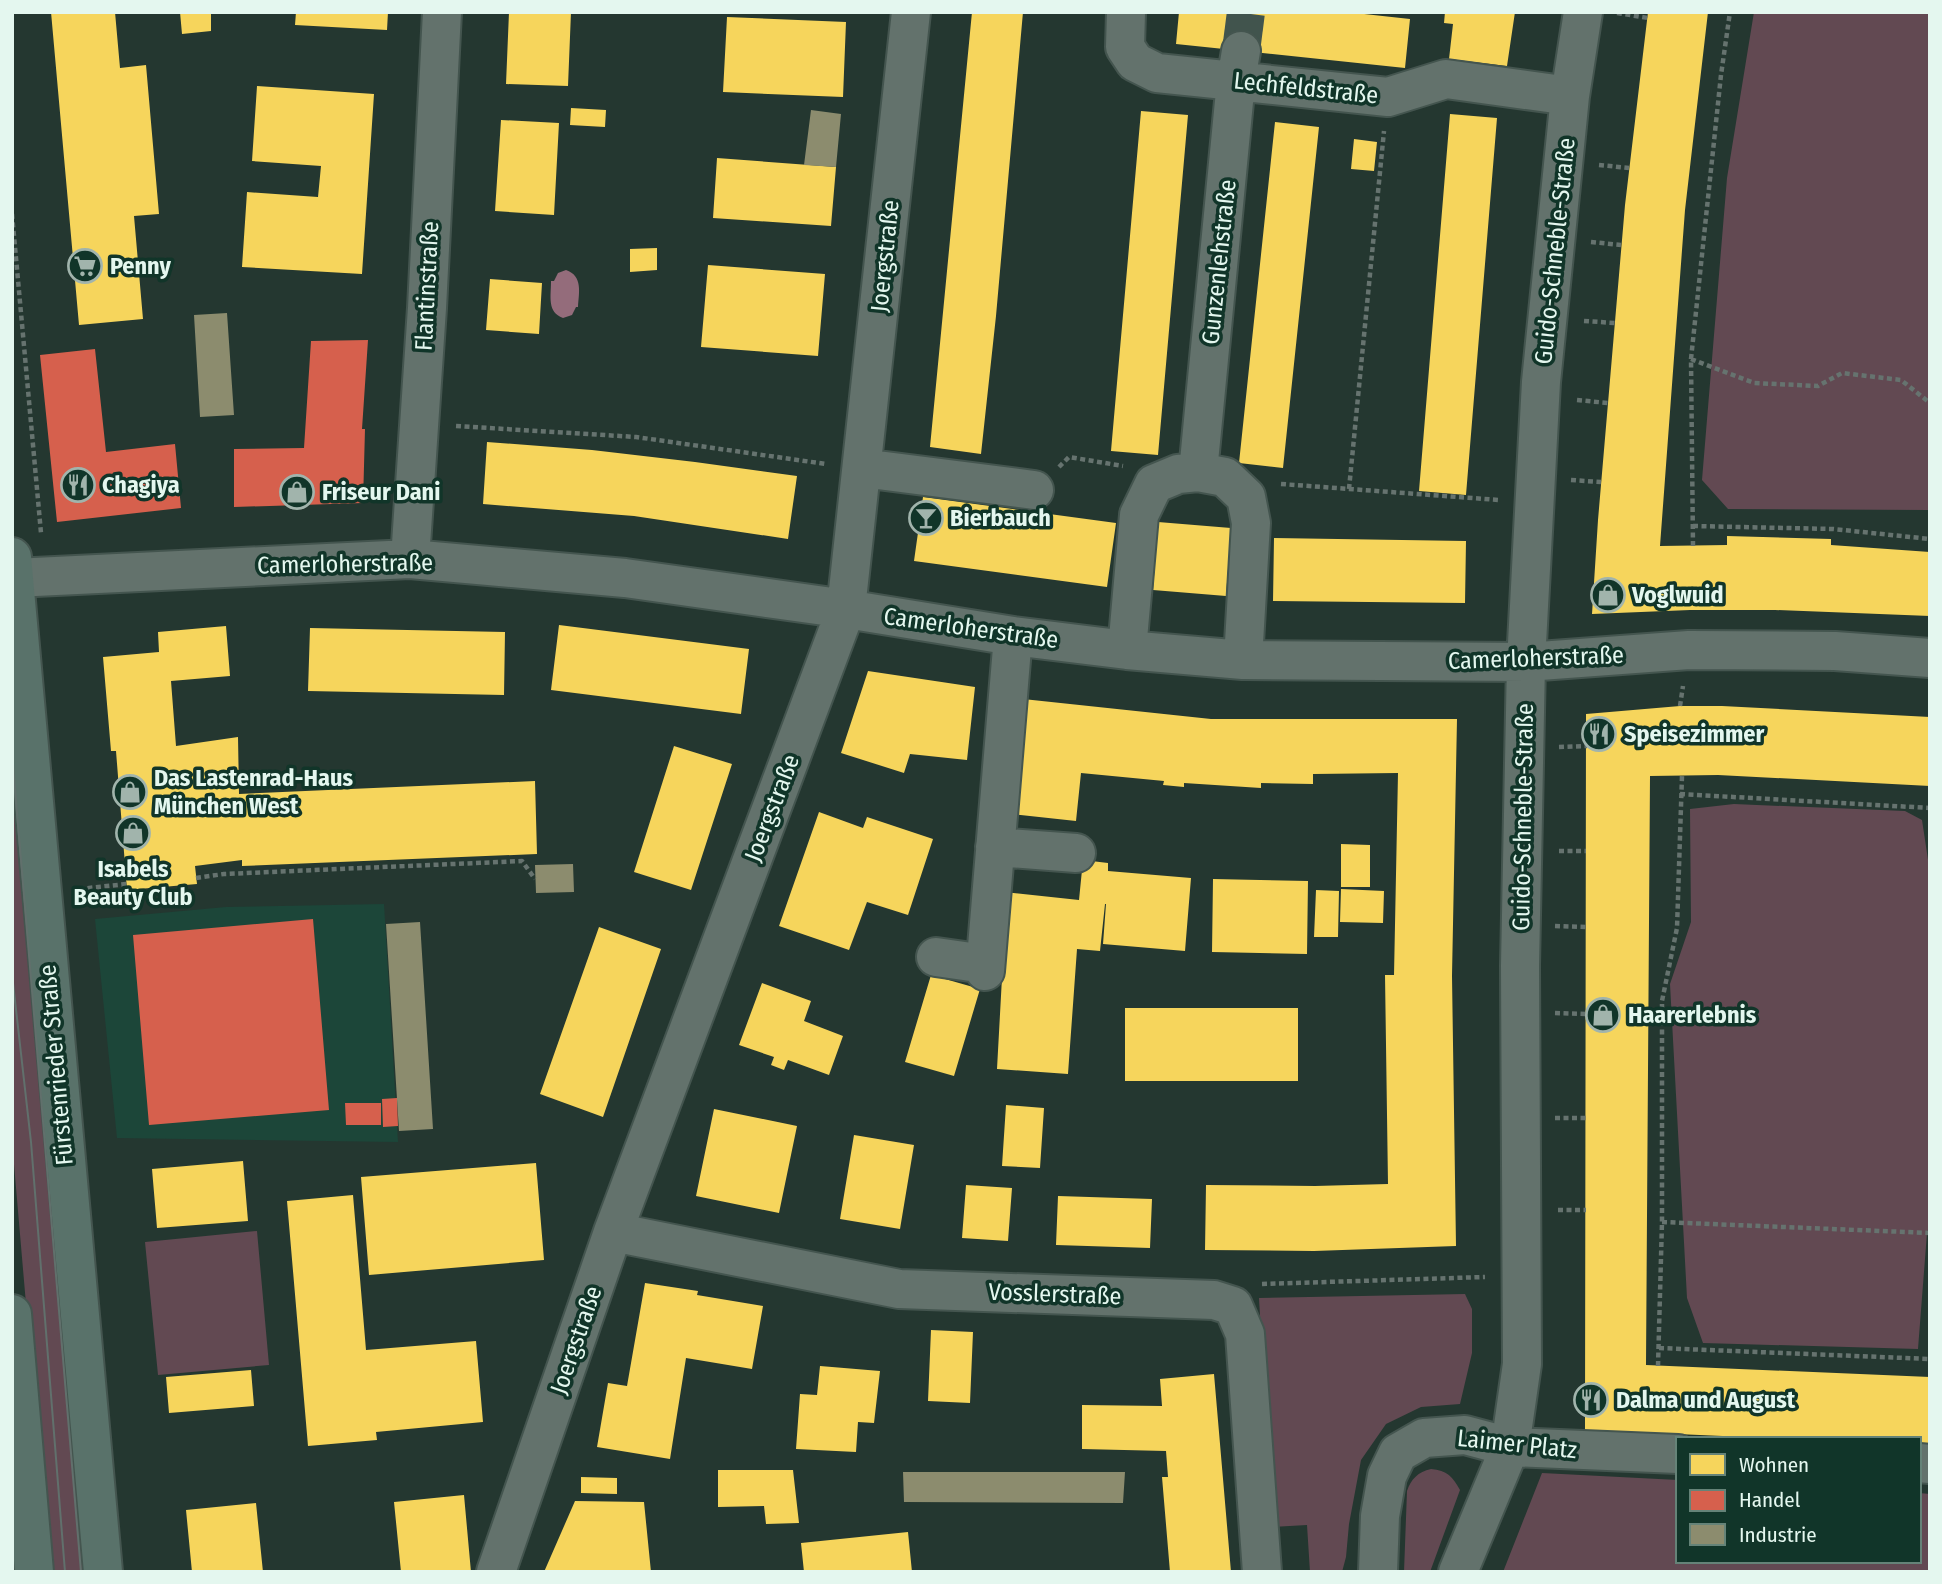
<svg xmlns="http://www.w3.org/2000/svg" width="1942" height="1584" font-family="'Fira Sans Condensed',sans-serif">
<style>
.built{fill:#1c4639}
.green{fill:#624952}
.water{fill:#946c7b}
.homes{fill:#f6d55c}
.shops{fill:#d6604d}
.industry{fill:#8c8c6e}
.lines{fill:none;stroke-linecap:round;stroke-linejoin:round}
.minor-tunnel{stroke:#41544d;stroke-width:38;stroke-dasharray:38 19;stroke-linecap:butt}
.minor-casing{stroke:#44554f;stroke-width:42}
.major-casing{stroke:#44554f;stroke-width:42}
.path{stroke:#66736f;stroke-width:4.5;stroke-dasharray:5 3.5;stroke-linecap:butt}
.minor{stroke:#63726c;stroke-width:38}
.major{stroke:#59726a;stroke-width:38}
.tram{stroke:#61706c;stroke-width:2}
.labels{text-anchor:middle;dominant-baseline:central;stroke-width:7;stroke-linejoin:round;paint-order:stroke}
.street-label{font-size:24px;fill:#e4f7ef;stroke:#113529}
.poi-label{font-size:24px;font-weight:bold;fill:#e4f7ef;stroke:#113529;text-anchor:start}
</style>
<rect width="100%" height="100%" fill="#243730"/>
<path class="built" d="M384,904L398,1142L117,1138L95,919L226,907Z"/>
<path class="green" d="M1754,12H1930V510L1728,509L1702,480L1727,178Z
M12,663L88,1572H49L12,1141Z
M1734,804L1905,811L1922,820L1930,873V1223L1927,1233L1918,1349L1703,1343L1687,1298L1670,984L1691,922L1690,809Z
M257,1231L269,1365L158,1375L145,1242Z
M1465,1294L1472,1309V1353L1460,1404L1421,1407L1386,1424L1361,1460L1349,1524L1346,1557L1342,1572H1310L1307,1525L1272,1527L1259,1298Z
M1431,1469C1447,1470 1453,1477 1460,1490L1430,1572H1404L1407,1491C1411,1479 1418,1472 1431,1469Z
M1542,1473L1678,1480V1561H1919V1493L1930,1494V1572H1503Z"/>
<path class="water" d="M566,270C583,276 579,292 578,307H576L572,315L563,318C547,312 551,297 551,281H554L558,273Z"/>
<path class="homes" d="M51,12H115L120,68L146,65L159,214L134,216L143,319L79,325Z
M180,12H211V31L182,34Z
M296,12H388L387,30L295,25Z
M509,12H571L568,86L506,84Z
M972,12H1023L996,316L981,454L930,447Z
M1179,12H1346L1410,19L1405,68L1176,44Z
M1445,12H1515L1507,66L1449,59L1453,24L1444,23Z
M1648,12H1708L1685,210L1660,546L1727,545V536L1831,539V545L1930,552V616L1775,610H1690L1592,614L1598,520L1625,205Z
M727,17L846,22L843,97L723,92Z
M257,86L374,94L362,274L242,267L247,192L318,197L321,166L252,161Z
M571,108L606,110L605,127L570,125Z
M1141,111L1188,115L1158,455L1111,451Z
M1450,114L1497,118L1466,495L1419,491Z
M501,120L559,123L554,215L495,211Z
M1275,122L1319,127L1283,468L1239,463Z
M1354,139L1377,142L1374,171L1351,169Z
M717,158L836,167L831,226L713,218Z
M657,248V270L630,272V249Z
M708,265L825,274L818,356L701,347Z
M490,279L542,283L539,334L486,330Z
M487,442L592,450L695,462L797,476L788,539L634,516L483,504Z
M923,497L1116,523L1107,587L914,561Z
M1158,522L1231,528L1226,596L1153,590Z
M1274,538L1466,541L1465,603L1273,601Z
M559,625L749,649L741,714L551,690Z
M226,626L230,676L171,681L176,746L238,737L239,794L535,781L537,854L242,866V860L195,866L197,884L127,890L116,751H111L103,657L159,652L158,632Z
M310,628L505,632L504,695L308,691Z
M868,671L975,687L967,760L910,754L904,773L841,753Z
M1023,699L1211,719H1457L1452,976L1456,1246L1314,1251L1205,1250L1206,1185L1315,1186L1388,1184L1385,975H1394L1398,773L1313,774V784L1261,783V788L1184,783V787L1163,785L1164,781L1081,773L1076,821L1012,814Z
M1680,706H1722L1930,717V786L1718,775L1650,776L1646,1365L1930,1377V1446L1919,1445V1439H1789L1585,1430L1586,714Z
M674,746L732,764L691,890L634,872Z
M819,812L863,828L867,817L933,839L908,915L867,902L849,950L779,926Z
M1341,844L1370,845V887H1341Z
M1083,860L1108,863V871L1191,878L1185,951L1103,944L1106,904H1105L1100,951L1077,949L1068,1074L997,1069L1004,941V892L1079,900Z
M1213,879L1308,881L1307,954L1212,952Z
M1341,889L1384,891L1383,923L1340,922Z
M1316,890L1339,891L1338,937H1314Z
M599,927L661,949L603,1117L540,1094Z
M931,975L980,989L954,1076L905,1062Z
M762,983L811,1001L804,1021L843,1036L829,1075L788,1060L784,1070L771,1065L774,1057L739,1045Z
M1125,1008H1298V1081H1125Z
M1006,1105L1044,1108L1040,1168L1002,1166Z
M714,1109L797,1126L779,1213L696,1196Z
M854,1135L914,1145L900,1229L840,1219Z
M243,1161L248,1221L157,1228L152,1169Z
M536,1163L544,1260L369,1275L361,1177Z
M966,1185L1012,1188L1008,1241L962,1238Z
M353,1195L366,1350L476,1341L483,1422L376,1432L377,1440L308,1446L287,1201Z
M1058,1196L1152,1199L1150,1248L1056,1245Z
M645,1283L698,1291L697,1295L763,1306L752,1369L686,1358L670,1459L597,1447L608,1383L627,1386Z
M931,1330L973,1332L970,1403L928,1401Z
M820,1366L880,1371L874,1423L858,1422L856,1452L796,1449L800,1394L817,1395Z
M251,1370L254,1406L169,1413L166,1377Z
M1214,1374L1231,1572H1170L1162,1477H1168L1166,1451L1082,1449V1405L1162,1406L1160,1379Z
M718,1470H793L799,1523L766,1524L764,1506L718,1507Z
M581,1477L617,1478V1494L581,1493Z
M464,1495L471,1572H401L394,1502Z
M575,1501L644,1502L651,1572H544Z
M256,1503L263,1572H192L186,1510Z
M908,1532L912,1572H804L801,1543Z"/>
<path class="shops" d="M368,340L362,429H365L363,503L234,507V449L304,448L311,341Z
M95,349L106,452L175,444L181,508L57,522L40,355Z
M313,919L329,1110L149,1125L133,935Z
M397,1098L398,1126L383,1127L382,1099Z
M345,1103H381V1125H346Z"/>
<path class="industry" d="M811,110L841,114L836,167L804,165Z
M227,313L234,415L200,417L194,315Z
M573,864L574,892L536,893L535,865Z
M420,922L433,1129L399,1131L386,924Z
M903,1472H1125L1123,1503L904,1502Z"/>
<g class="lines">
<path class="minor-tunnel" d="M1241,51L1246,12"/>
<g class="minor-casing">
<path id="minor" d="M1126,12L1125,47L1135,62L1157,73L1388,97L1446,79L1570,96
M862,468L1034,490
M1198,472L1236,81L1241,51
M410,559L427,308L442,12
M14,578L410,559L625,578L846,609L1013,636L1127,650L1243,660L1526,662L1689,650L1835,651L1930,658
M1127,650L1139,515L1154,484L1178,474L1198,472L1225,477L1246,497L1251,523L1243,660
M995,847L1076,853
M936,957L985,964
M985,971L1013,636
M613,1232L899,1289L1214,1300L1233,1306L1245,1334L1262,1572
M1919,1463L1930,1464
M496,1572L613,1232L846,609L911,12
M1378,1572L1380,1516L1387,1476L1398,1453L1424,1438L1465,1435L1510,1447L1678,1454
M1458,1572L1510,1447L1522,1364L1520,966L1526,662L1541,382L1570,96L1583,12"/>
</g>
<g class="major-casing">
<path id="major" d="M12,557L103,1572
M12,1314L34,1572"/>
</g>
<path class="path" d="M1617,13L1648,18
M1599,165L1629,168
M12,214L41,533
M1591,242L1621,245
M1584,321L1615,323
M1691,359L1754,383L1818,386L1842,373L1901,380L1930,403
M1577,400L1608,403
M456,426L636,437L826,464
M1059,467L1069,457L1123,466
M1571,480L1601,482
M1281,484L1499,500
M1349,489L1384,131
M1693,526L1833,529L1930,539
M1693,546L1691,359L1721,75L1730,12
M1680,706L1683,686
M1559,747L1587,746
M1680,794L1930,808
M1559,851H1586
M196,878L224,874L522,861L535,879
M79,889L127,884
M1555,926L1586,927
M1555,1013L1586,1014
M1555,1118H1586
M1558,1210H1586
M1662,1222L1930,1233
M1262,1284L1485,1277
M1659,1348L1930,1359
M1658,1366L1662,1222V1001L1677,928L1682,776"/>
<use href="#minor" class="minor"/>
<use href="#major" class="major"/>
<path class="tram" d="M12,753L81,1572
M12,974L31,1142L65,1572"/>
</g>
<defs>
<g id="supermarket-ring" transform="scale(1.75)"><circle r="9.5" fill="#113529" stroke="#a1b4ac" stroke-width="1.5"/><path d="M-6-5.5h2.5l.6 2H6L4.5 2H-2.5L-4.4-4H-6ZM-1.5 3.2a1.3 1.3 0 1 0 .1 0ZM3 3.2a1.3 1.3 0 1 0 .1 0Z" fill="#a1b4ac"/></g>
<g id="restaurant-ring" transform="scale(1.75)"><circle r="9.5" fill="#113529" stroke="#a1b4ac" stroke-width="1.5"/><path d="M-5-6h1v4h1v-4h1v4h1v-4h1v5L-1.5 .5V6h-2V.5L-5-1ZM5-6V6H3V1.5H1.5Q1.5-4 5-6Z" fill="#a1b4ac"/></g>
<g id="shop-ring" transform="scale(1.75)"><circle r="9.5" fill="#113529" stroke="#a1b4ac" stroke-width="1.5"/><path d="M-5-2.5h2.3a2.7 3.5 0 0 1 5.4 0H5L5.5 6h-11ZM-1.5-2.5h3a1.5 2.3 0 0 0-3 0Z" fill="#a1b4ac"/></g>
<g id="bar-ring" transform="scale(1.75)"><circle r="9.5" fill="#113529" stroke="#a1b4ac" stroke-width="1.5"/><path d="M-6-5H6L.8 .8V4.5H3.5V6h-7V4.5H-.8V.8Z" fill="#a1b4ac"/></g>
</defs>
<g fill-rule="evenodd">
<use href="#supermarket-ring" x="85" y="266"/>
<use href="#restaurant-ring" x="78" y="485"/>
<use href="#shop-ring" x="297" y="492"/>
<use href="#bar-ring" x="926" y="518"/>
<use href="#shop-ring" x="1608" y="595"/>
<use href="#restaurant-ring" x="1599" y="734"/>
<use href="#shop-ring" x="130" y="792"/>
<use href="#shop-ring" x="133" y="833"/>
<use href="#shop-ring" x="1603" y="1015"/>
<use href="#restaurant-ring" x="1591" y="1400"/>
</g>
<g class="labels">
<g class="street-label">
<text transform="translate(1306 88) rotate(6)">Lechfeldstraße</text>
<text transform="translate(1555 251) rotate(-84)">Guido-Schneble-Straße</text>
<text transform="translate(885 256) rotate(-84)">Joergstraße</text>
<text transform="translate(1219 262) rotate(-84)">Gunzenlehstraße</text>
<text transform="translate(427 286) rotate(-87)">Flantinstraße</text>
<text transform="translate(345 564) rotate(-1)">Camerloherstraße</text>
<text transform="translate(971 628) rotate(8)">Camerloherstraße</text>
<text transform="translate(1536 658) rotate(-2)">Camerloherstraße</text>
<text transform="translate(772 808) rotate(-69)">Joergstraße</text>
<text transform="translate(1523 817) rotate(-89)">Guido-Schneble-Straße</text>
<text transform="translate(56 1065) rotate(-95)">Fürstenrieder Straße</text>
<text transform="translate(1055 1294) rotate(2)">Vosslerstraße</text>
<text transform="translate(576 1340) rotate(-71)">Joergstraße</text>
<text transform="translate(1517 1444) rotate(6)">Laimer Platz</text>
</g>
<g class="poi-label">
<text x="110" y="266">Penny</text>
<text x="102" y="485">Chagiya</text>
<text x="322" y="492">Friseur Dani</text>
<text x="950" y="518">Bierbauch</text>
<text x="1632" y="595">Voglwuid</text>
<text x="1624" y="734">Speisezimmer</text>
<text x="154" y="778">Das Lastenrad-Haus<tspan x="154" dy="28">München West</tspan></text>
<text x="133" y="869" text-anchor="middle">Isabels<tspan x="133" dy="28">Beauty Club</tspan></text>
<text x="1628" y="1015">Haarerlebnis</text>
<text x="1616" y="1400">Dalma und August</text>
</g>
</g>
<rect width="1942" height="1584" fill="none" stroke="#e4f7ef" stroke-width="28"/>
<rect x="1676" y="1437" width="245" height="126" fill="#113529" stroke="#658378" stroke-width="2"/>
<rect x="1690" y="1454" width="35" height="21" fill="#f6d55c" stroke="#658378" stroke-width="2"/>
<text x="1739" y="1472" font-size="21" fill="#e4f7ef">Wohnen</text>
<rect x="1690" y="1490" width="35" height="21" fill="#d6604d" stroke="#658378" stroke-width="2"/>
<text x="1739" y="1507" font-size="21" fill="#e4f7ef">Handel</text>
<rect x="1690" y="1524" width="35" height="21" fill="#8c8c6e" stroke="#658378" stroke-width="2"/>
<text x="1739" y="1542" font-size="21" fill="#e4f7ef">Industrie</text>
</svg>
